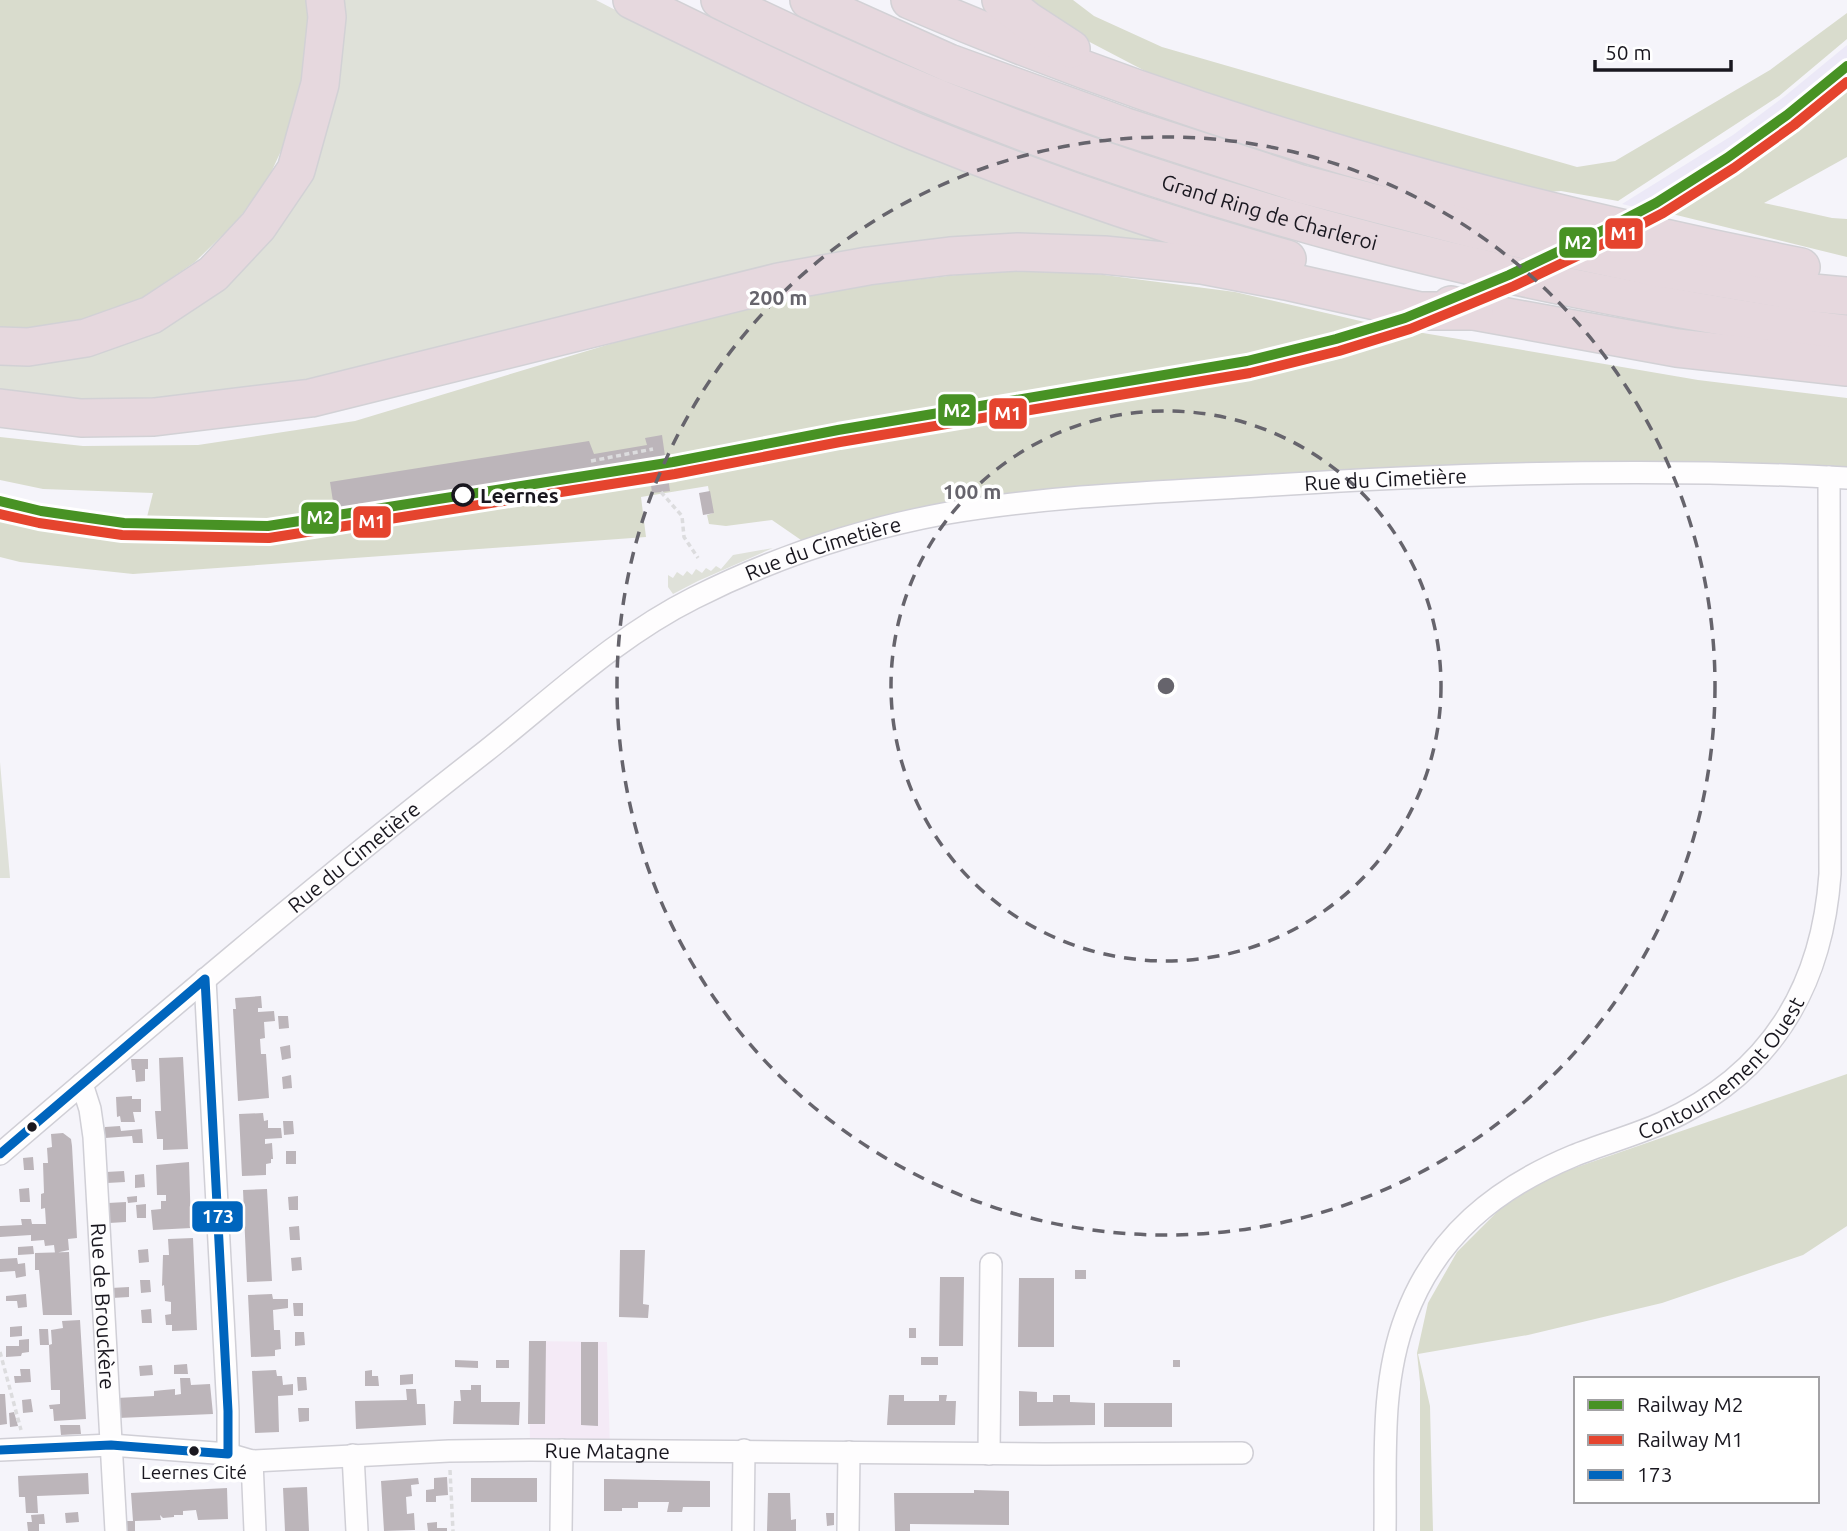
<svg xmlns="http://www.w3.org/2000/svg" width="1847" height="1531" font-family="Ubuntu,sans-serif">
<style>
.built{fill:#ece9f7}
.industrial{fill:#f4eaf6}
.green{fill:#dfe1d9}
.forest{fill:#d9dccd}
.building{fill:#bcb5ba}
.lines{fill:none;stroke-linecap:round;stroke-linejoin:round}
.street-casing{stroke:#d0cfd6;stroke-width:24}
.highway-casing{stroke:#d2d1d5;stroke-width:40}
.path{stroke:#dcdcde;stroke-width:3.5;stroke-dasharray:5 3.5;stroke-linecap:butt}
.street{stroke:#fefdfe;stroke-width:21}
.highway{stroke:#e6d8de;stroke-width:37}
.bus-1-casing{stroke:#fff;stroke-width:14}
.bus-1{stroke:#0065bd;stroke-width:9}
.rail-1-casing{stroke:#fff;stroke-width:16}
.rail-2-casing{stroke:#fff;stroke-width:16}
.rail-1{stroke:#489224;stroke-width:10}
.rail-2{stroke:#e5442e;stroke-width:10}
.ring{fill:none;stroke:#66646c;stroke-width:3.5;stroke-dasharray:12 9}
.stop-dot{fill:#fff;stroke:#19171f;stroke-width:3.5}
.bus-dot{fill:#19171f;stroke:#fff;stroke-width:2.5}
.labels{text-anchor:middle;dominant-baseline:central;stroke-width:7;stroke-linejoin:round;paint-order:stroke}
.bus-label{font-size:19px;fill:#19171f;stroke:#fff}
.street-label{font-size:21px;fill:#19171f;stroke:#fff}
.stop-label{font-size:21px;font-weight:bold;fill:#19171f;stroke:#fff;text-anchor:start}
.centre{fill:#66646c;stroke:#fff;stroke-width:3.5}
.ring-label{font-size:21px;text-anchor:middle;font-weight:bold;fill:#66646c;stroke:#fff;stroke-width:7;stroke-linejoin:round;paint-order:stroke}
.line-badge{stroke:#fff;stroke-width:2.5}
.badge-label{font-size:19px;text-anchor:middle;font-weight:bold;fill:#fff}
</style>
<rect width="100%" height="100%" fill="#f5f4fa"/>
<path class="built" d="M1847,45V76L1800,114L1655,212L1622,204L1733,135L1785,96Z"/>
<path class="industrial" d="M529,1341L607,1342L610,1450H530Z"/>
<path class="green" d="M337,0H596L687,47L1200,251L1022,239L330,381L116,407L0,395V356L83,346L283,206Z
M773,548L698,581L673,594L668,587V575L673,578L677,572L683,576L687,571L692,575L696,569L702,573L706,568L711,571L716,566L721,569L733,555Z
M0,762L10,878H0Z"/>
<path class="forest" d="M0,0H311L305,81L292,127L269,177L238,220L195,262L139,300L75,323L0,331Z
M1025,0H1073L1094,16L1162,47L1577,167L1615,161L1770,70L1847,13V39L1779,96L1618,201L1561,191L1549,192L1388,149L1234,103L1147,72L1082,38Z
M1847,74V157L1764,203L1832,218L1847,219V257L1656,210L1795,117Z
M1035,266L1235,292L1382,326L1698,380L1847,398V471L1707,464L1446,465L1260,476L811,541L801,540L772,520L726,526L709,524L707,515L713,513L708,486L641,497L646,537L133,574L20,562L0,557V511L61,526L142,537L153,493L43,489L0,480V437L83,446L198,445L355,421L620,341L790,294Z
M1847,1074V1226L1803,1255L1662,1303L1528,1335L1418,1354L1430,1406L1433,1531H1420V1382L1417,1353L1428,1303L1457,1252L1501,1208L1551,1176Z"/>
<path class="building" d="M662,435L670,491L652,493L648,460L594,469L596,481L336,521L330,482L589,441L594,454L647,445L645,438Z
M710,491L714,513L703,515L699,493Z
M261,996L262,1008H258V1012L274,1011L275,1021L264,1022L265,1038L260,1039L261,1054H266L269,1098L238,1101L233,1009H236L235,998Z
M278,1016H288L289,1028L279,1029Z
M290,1045L291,1058L282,1060L280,1047Z
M183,1057L188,1149L163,1150V1139H157L155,1111H161L159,1058Z
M131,1059H148V1069H145V1081L136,1082L135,1070H132Z
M291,1075L292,1088L283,1089L282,1077Z
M132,1096V1099H141V1112H133L135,1122H121L120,1116L117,1117L116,1097Z
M263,1113L264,1121L268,1120V1128H281L282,1138L265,1139V1144L272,1143L273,1159H271V1163L266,1164V1175L242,1176L239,1114Z
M283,1121H293L294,1134L284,1135Z
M120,1126L121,1131L142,1129L143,1143H133L132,1136L105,1138V1127Z
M63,1133L71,1139L72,1146L77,1238L68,1239L69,1250L55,1253L54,1245L45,1246L44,1240L31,1241V1235L0,1237V1226L22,1225L21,1219H31L32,1224H46L45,1208L41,1209V1194L44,1193L43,1163H48L47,1148L52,1147L51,1134Z
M286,1151H296V1164H286Z
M33,1157L34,1170H24L23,1158Z
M189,1162L191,1228L153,1230L151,1210L161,1209V1201H166V1195H157L156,1165Z
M124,1171L125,1182L107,1183L106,1172Z
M144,1174L145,1187L135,1188V1175Z
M29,1188L30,1202H20L19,1189Z
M267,1189L272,1281L247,1282L243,1190Z
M137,1196V1202L128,1203L127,1197Z
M298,1196V1210H289L288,1197Z
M126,1202V1222L109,1223L108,1203Z
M146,1204V1218H137L136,1205Z
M299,1226L300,1240H290L289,1227Z
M193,1238L197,1330L172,1331V1325H166L165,1315L171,1314V1302L165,1301L164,1285L162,1286L163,1255H169L168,1239Z
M33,1246L34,1254L18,1255V1247Z
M148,1249L149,1262L139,1263L138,1250Z
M620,1250H645L643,1304L649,1305L648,1318L619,1317Z
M69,1252L72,1315H43L39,1270H35V1253Z
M301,1257L302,1270L292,1271L291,1258Z
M17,1258L18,1264L25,1263L26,1276L16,1278L15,1271L0,1272V1259Z
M1075,1270H1086V1279H1075Z
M940,1277H964L963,1346H939Z
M1019,1278H1054V1347H1018Z
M140,1280H150L151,1292L141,1293Z
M129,1287V1297L112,1298L111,1288Z
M26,1294L27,1307L18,1308L17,1301H6V1296Z
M272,1294L273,1299H288V1308L273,1310L274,1330H280L281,1349L275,1350V1356L251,1357L248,1295Z
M293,1303H303V1316H294Z
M151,1309L152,1323H142L141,1310Z
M80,1320L86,1419L54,1421L53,1409H50L49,1405L60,1404V1390H51L49,1345L52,1344L51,1330L63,1328L62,1321Z
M22,1326V1336L10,1337V1327Z
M909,1328H916V1338H909Z
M39,1329H48L49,1345H40Z
M295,1332H304L305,1345L295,1346Z
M29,1339V1352L22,1353L21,1356L6,1357V1346H19V1340Z
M529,1341H546L545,1424H528Z
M581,1342H598V1426L581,1425Z
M921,1357H938V1365H921Z
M455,1360L478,1361V1368L455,1367Z
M496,1360H509V1368H496Z
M1173,1360H1180V1367H1173Z
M187,1364L188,1374H174V1365Z
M152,1365L153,1375L140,1376L139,1366Z
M20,1369H30L31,1382L15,1383L14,1376H21Z
M276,1370L277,1376H282L283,1385L293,1384V1395L278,1396L279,1432L255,1433L252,1371Z
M372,1370V1376H378L379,1386H365V1371Z
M413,1374V1384L400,1385V1375Z
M297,1377H306L307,1390L298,1391Z
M180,1378H190L191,1385L210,1384L213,1414L118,1418L117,1398L154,1396V1391L164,1390L175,1389V1395L181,1394Z
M471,1385H481V1402H520L519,1425L453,1424L454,1401H461L460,1390H471Z
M406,1389H416L417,1404H425L426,1425L356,1429L355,1401L407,1400Z
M1019,1391L1037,1392V1402H1053V1395H1070V1402L1095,1403V1425L1019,1426Z
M0,1394H5L7,1424L0,1425Z
M889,1395H904V1401H939V1395H947L946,1401H956L955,1425H887Z
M31,1399L33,1412L23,1413L22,1400Z
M1104,1403H1172V1427H1104Z
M298,1408H309V1421L299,1422Z
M14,1412L18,1426L10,1427L9,1413Z
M60,1425H80L81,1434L61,1435Z
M88,1473L89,1494L37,1496L38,1513H26L25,1497H19L18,1476Z
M447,1477L448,1495L436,1496V1502H426V1490L434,1489V1478Z
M418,1478L419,1484L411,1485L412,1496L406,1497L407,1514L414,1513L415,1530L384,1531L381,1481Z
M471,1478H537V1502H471Z
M604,1479L710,1481V1507H683L682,1512H667L669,1502H638V1508H622V1511H604Z
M307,1487L309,1531H285L283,1488Z
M227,1488L228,1519L198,1520L196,1510L183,1511V1515H174V1517L163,1518L160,1515L161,1520L135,1521V1531H125V1521H133L131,1493Z
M974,1490L1009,1491V1525L910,1524V1531H895L894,1493H974Z
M768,1493H790L791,1520L796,1519V1531H767Z
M78,1512L79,1522L66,1523L65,1513Z
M826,1513H834V1525L827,1526Z
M44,1514L45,1524H39V1531H28L27,1522H32L31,1515Z
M437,1522V1528H447V1531H428L427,1523Z"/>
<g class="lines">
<g class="street-casing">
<g id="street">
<path d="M205,979L228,1411V1454"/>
<path id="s1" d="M82,1084L90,1109L94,1137L116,1531"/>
<path id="s2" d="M0,1154C160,1017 320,880 486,751C553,698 616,637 694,598C773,558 861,529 948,513C1050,496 1155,492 1258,486C1454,473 1651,467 1847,478"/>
<path id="s3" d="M0,1450L111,1445L228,1454L252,1461L449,1451L530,1450L1045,1454L1242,1453"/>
<path d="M989,1454L991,1264"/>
<path d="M353,1455L357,1531"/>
<path d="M252,1461L255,1531"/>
<path d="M561,1531L562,1450"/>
<path d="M743,1531L744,1450"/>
<path d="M848,1531L849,1452"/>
<path id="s4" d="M1385,1531C1386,1459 1380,1384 1406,1316C1436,1236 1496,1188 1573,1156C1602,1144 1633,1136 1662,1123C1769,1075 1822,989 1830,874L1829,477"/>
</g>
</g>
<g class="highway-casing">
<g id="highway">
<path d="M632,0C726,46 820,92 916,132C1037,181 1161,224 1287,259"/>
<path id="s5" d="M720,0C988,134 1284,230 1578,289C1667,307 1757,324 1847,334"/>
<path d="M809,0L949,63L1123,126L1301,184L1478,230L1654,267L1802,292L1847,296"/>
<path d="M910,0C1195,123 1497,206 1801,267"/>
<path d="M1001,0L1028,21L1071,49"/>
<path d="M1451,305L1474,311L1677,348L1847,367"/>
<path d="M0,346L28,347L86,338L151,315L213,274L258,226L296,170L320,84L327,17L325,0"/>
<path d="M0,408L81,418L154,417L311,398L779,282L868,266L950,256L1018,252L1104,255L1202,265L1286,281L1420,311H1474"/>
</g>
</g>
<path class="path" d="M591,461L653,449
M661,492L682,516L684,537L698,558
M0,1352L21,1430
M450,1470L453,1531"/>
<use href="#street" class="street"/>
<use href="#highway" class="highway"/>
<g class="bus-1-casing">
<path id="bus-1" d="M205,979L228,1411V1454
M0,1154L205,979
M0,1450L111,1445L228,1454"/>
</g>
<use href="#bus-1" class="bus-1"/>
<g class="rail-1-casing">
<path id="rail-1" d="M0,501L41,511L124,523L268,526L673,462L838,430L1247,361L1336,339L1405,318L1509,275L1610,227L1656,203L1727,158L1787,115L1847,66"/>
</g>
<g class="rail-2-casing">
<path id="rail-2" d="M0,514L39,523L122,535L269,538L675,474L840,442L1250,373L1339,351L1410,329L1514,286L1615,238L1663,213L1734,168L1794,125L1847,82"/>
</g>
<use href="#rail-1" class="rail-1"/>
<use href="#rail-2" class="rail-2"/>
</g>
<g class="ring">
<circle cx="1166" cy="686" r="275"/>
<circle cx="1166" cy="686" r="549"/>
</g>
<circle class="stop-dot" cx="463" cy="495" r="10"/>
<g class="bus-dot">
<circle cx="32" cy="1127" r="6"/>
<circle cx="194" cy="1451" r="6"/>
</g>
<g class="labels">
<g class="bus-label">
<text x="194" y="1472">Leernes Cité</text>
</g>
<g class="street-label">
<text stroke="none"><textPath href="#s5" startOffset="590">Grand Ring de Charleroi</textPath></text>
<text stroke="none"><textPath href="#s2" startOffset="1598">Rue du Cimetière</textPath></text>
<text stroke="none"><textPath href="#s2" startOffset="1029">Rue du Cimetière</textPath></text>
<text stroke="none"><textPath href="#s2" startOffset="462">Rue du Cimetière</textPath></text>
<text stroke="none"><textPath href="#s4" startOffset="632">Contournement Ouest</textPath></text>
<text stroke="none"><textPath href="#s1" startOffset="224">Rue de Brouckère</textPath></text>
<text stroke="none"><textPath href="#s3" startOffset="609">Rue Matagne</textPath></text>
</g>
<g class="stop-label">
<text x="480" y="495">Leernes</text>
</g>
</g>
<circle cx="1166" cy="686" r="10" class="centre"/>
<g class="ring-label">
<text x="778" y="305">200 m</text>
<text x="972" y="499">100 m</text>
</g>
<g class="line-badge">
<rect x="1604" y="217" width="40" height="33" rx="7" fill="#e5442e"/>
<rect x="1558" y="226" width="40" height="33" rx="7" fill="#489224"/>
<rect x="937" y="393" width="40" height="34" rx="7" fill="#489224"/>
<rect x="988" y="397" width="40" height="33" rx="7" fill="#e5442e"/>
<rect x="300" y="501" width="40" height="34" rx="7" fill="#489224"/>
<rect x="352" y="505" width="40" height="34" rx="7" fill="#e5442e"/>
<rect x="191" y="1200" width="53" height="33" rx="7" fill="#0065bd"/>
</g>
<g class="badge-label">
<text x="1624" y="240">M1</text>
<text x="1578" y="249">M2</text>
<text x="957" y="417">M2</text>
<text x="1008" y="420">M1</text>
<text x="320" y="524">M2</text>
<text x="372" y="528">M1</text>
<text x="218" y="1223">173</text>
</g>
<rect x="1574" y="1377" width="245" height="126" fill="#ffffff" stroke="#a3a2a5" stroke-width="2"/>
<rect x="1588" y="1400" width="35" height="10" fill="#489224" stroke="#a3a2a5" stroke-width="2"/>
<text x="1637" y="1412" font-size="21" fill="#19171f">Railway M2</text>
<rect x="1588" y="1435" width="35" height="10" fill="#e5442e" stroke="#a3a2a5" stroke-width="2"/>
<text x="1637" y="1447" font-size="21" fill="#19171f">Railway M1</text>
<rect x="1588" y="1470" width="35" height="10" fill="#0065bd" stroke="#a3a2a5" stroke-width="2"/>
<text x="1637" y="1482" font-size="21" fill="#19171f">173</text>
<path d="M1595 60v10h136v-10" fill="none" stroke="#19171f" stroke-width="3.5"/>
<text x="1605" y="60" font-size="21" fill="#19171f" stroke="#ffffff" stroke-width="5" paint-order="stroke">50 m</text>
</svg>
